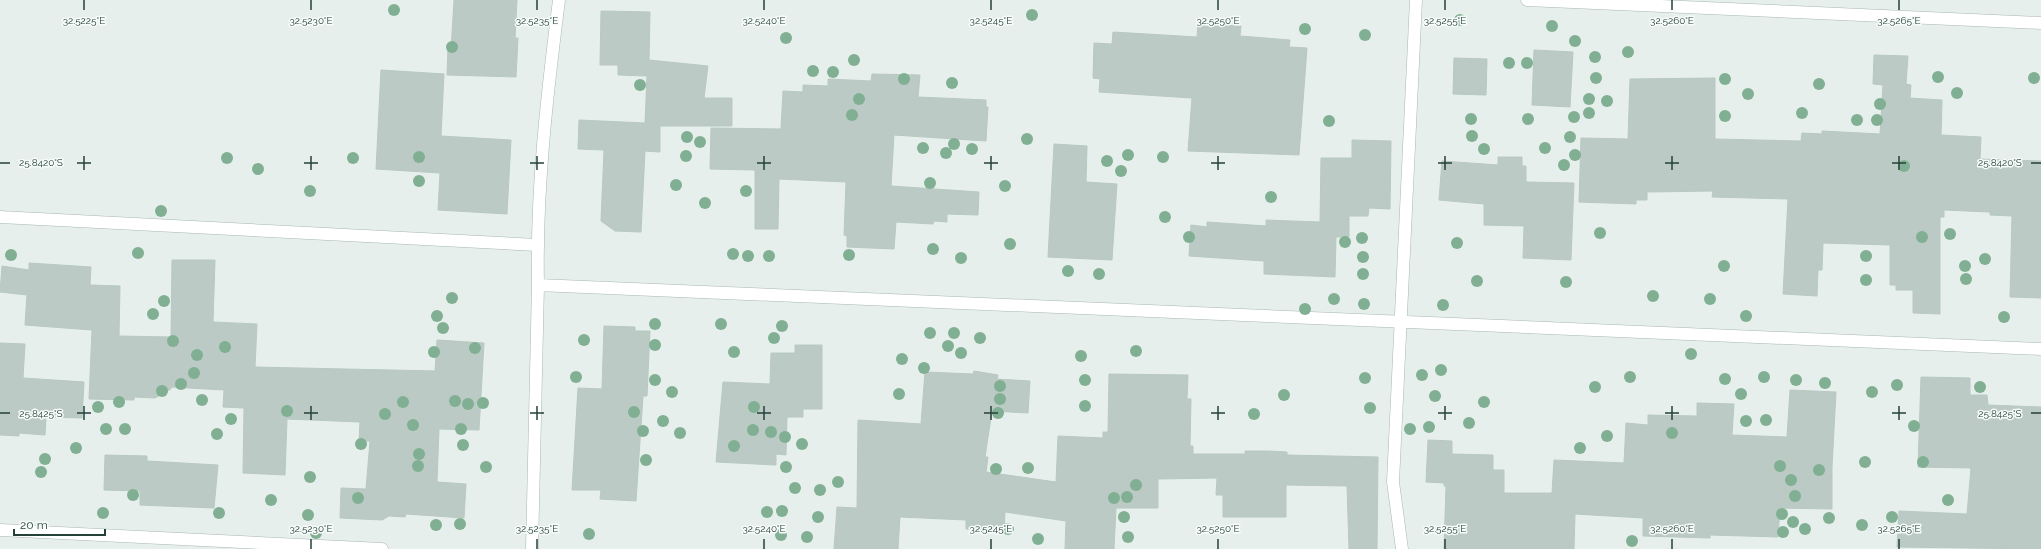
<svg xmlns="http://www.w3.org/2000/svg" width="2041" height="549" font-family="Raleway,sans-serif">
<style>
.building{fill:#bbcac4;stroke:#b8c9c2}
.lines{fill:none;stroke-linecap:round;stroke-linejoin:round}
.minor-casing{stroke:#a8b8b2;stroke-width:13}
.minor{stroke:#fff;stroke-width:12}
.tree{fill:#80af93}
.ticks{fill:none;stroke:#24423a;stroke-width:1.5}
.ticks-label{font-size:10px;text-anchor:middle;fill:#24423a;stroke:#f7fbf9;stroke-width:3;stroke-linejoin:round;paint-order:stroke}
</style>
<rect width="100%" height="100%" fill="#e6efeb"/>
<path class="building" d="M454,0H517L515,38H518L516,77L447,75L448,49L451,50Z
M601,11L650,12L649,60L708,66L704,98H732V126H660V152L645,151L641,232L615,231L601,221L604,150L578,149L579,120L645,123L647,76L618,75V65H600Z
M1198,24L1241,26L1240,36L1290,40L1289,47L1307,48L1299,155L1188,151L1192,98L1099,92L1100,79L1093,78L1094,43L1112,44L1113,32L1197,37Z
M1534,50L1573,52L1570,107L1532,105Z
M1874,55L1908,56L1906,84L1911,85L1910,98L1942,100L1941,135L1981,137L1980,159L2041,161V298L2010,297L2012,216L1990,215V212L1944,210V217H1940V314L1913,313V290H1896V285H1890V245L1823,243L1822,270H1818L1817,296L1783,294L1788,199L1712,197L1713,191L1647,192V200H1636V204L1579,202L1581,138L1628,139L1630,79L1715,78V139L1801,141L1802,133L1822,134V131L1880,134L1883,85L1873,84Z
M1454,58L1487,59L1486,95L1453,94Z
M381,70L444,74L441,136L511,140L507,214L438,210L440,173L376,169Z
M872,74L920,75L918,97L986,100V107H988L986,141L894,135L891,186L979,192L978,215L947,214V222L934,221L933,224L896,222L894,249L847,247V236L844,235L846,182L779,179L778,229H755V170L710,169L711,128L781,129L783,91L803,92V85L828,86V79L871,81Z
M1352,140L1391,141L1390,209L1369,208L1368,216H1349V237H1336L1335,277L1264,274V261L1189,256L1191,225L1207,227V222L1266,226V220L1320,222L1321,158H1352Z
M1054,144L1087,146L1086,182L1117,184L1112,260L1048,257Z
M1498,157H1522V166H1526V182L1574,183L1571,260L1523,258L1524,226L1484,225V204L1439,200L1442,161L1498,165Z
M172,260H215L213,322L257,324L255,367L435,371L437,340L484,343L479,430L439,429L437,482L466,484L464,518L406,514L405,517L389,516L382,520L340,518L341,488L366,489L370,441H359L360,422L287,419L285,475L243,473L244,408L223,407L224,390L171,387V389L155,398L134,397V400L89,399L92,330L25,325L27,295L0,292L2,266L29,270V263L91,267L90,285L120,286L119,336L171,337Z
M604,326L635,327V331H650L647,396H643L636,501L600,499L601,490H572L578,388L602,389Z
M0,343L25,344L23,378L84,382L82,418L46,417L45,435L19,433V436L0,435Z
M795,345H822V409H803V417H787L786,455L776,454V465L716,462L723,382L770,384L771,353H795Z
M974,371L998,375L997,379L1030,381L1028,413L992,411L985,457H988L986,472L1056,482L1058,436L1103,438V432H1108L1109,374L1188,375L1187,399H1191L1190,446H1193V454H1245V451H1268L1287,452V455L1378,457L1377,549H1349L1347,486L1286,485V517H1223V495H1216L1217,478L1158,479V508H1116L1114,549H1065L1066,521L1005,512L1004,531L966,529V520L900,517L898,549H834L837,507L857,508L858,420L921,424L925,372L973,374Z
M1921,377L1970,378V395H1987L1988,405L2041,407V549L1897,547L1899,511L1967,514L1971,468L1918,467Z
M1790,390L1836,392L1832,467V509L1780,508L1778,537L1710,535V538L1643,536V518L1575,514L1574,549H1444L1446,486H1444V483L1426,482L1428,440L1452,441V454L1493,455V470H1504V493H1552L1554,460L1624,463L1626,423L1648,425V415L1697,416V403L1734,404L1732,435L1787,437Z
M105,455L147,456V461L218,465L214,508L140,505V491L104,490Z"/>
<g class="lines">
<g class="minor-casing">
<path id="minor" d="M1527,0L2041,23
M0,217L537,245
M538,285L2041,349
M0,530L382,549
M532,549L538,285C536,189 547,95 559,0
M1402,549L1393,482L1416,0"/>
</g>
<use href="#minor" class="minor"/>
</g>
<g class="tree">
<circle cx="394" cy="10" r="6"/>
<circle cx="1032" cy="15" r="6"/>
<circle cx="1460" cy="20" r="6"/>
<circle cx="1552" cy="26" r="6"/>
<circle cx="1305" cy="29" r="6"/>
<circle cx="1365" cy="35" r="6"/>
<circle cx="786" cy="38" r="6"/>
<circle cx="1575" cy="41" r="6"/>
<circle cx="452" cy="47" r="6"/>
<circle cx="1628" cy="52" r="6"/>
<circle cx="1595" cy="57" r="6"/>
<circle cx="854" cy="60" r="6"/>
<circle cx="1509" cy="63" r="6"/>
<circle cx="1527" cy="63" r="6"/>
<circle cx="813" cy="71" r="6"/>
<circle cx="833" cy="72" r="6"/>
<circle cx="1938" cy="77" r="6"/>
<circle cx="1596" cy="78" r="6"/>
<circle cx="2034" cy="78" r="6"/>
<circle cx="904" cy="79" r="6"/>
<circle cx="1725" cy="79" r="6"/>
<circle cx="952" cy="83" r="6"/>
<circle cx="1819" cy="84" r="6"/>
<circle cx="640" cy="85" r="6"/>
<circle cx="1957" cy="93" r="6"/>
<circle cx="1748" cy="94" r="6"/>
<circle cx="859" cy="99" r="6"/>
<circle cx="1589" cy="99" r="6"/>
<circle cx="1607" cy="101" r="6"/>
<circle cx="1880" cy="104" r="6"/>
<circle cx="1589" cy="113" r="6"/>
<circle cx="1802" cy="113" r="6"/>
<circle cx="852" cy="115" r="6"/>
<circle cx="1725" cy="116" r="6"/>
<circle cx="1574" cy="117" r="6"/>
<circle cx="1471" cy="119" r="6"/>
<circle cx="1528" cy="119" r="6"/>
<circle cx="1857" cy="120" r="6"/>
<circle cx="1877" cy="120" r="6"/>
<circle cx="1329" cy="121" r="6"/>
<circle cx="1472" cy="136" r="6"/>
<circle cx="687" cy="137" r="6"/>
<circle cx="1570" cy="137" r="6"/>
<circle cx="1027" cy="139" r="6"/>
<circle cx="700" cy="142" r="6"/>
<circle cx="954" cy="144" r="6"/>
<circle cx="923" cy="148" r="6"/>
<circle cx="1545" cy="148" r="6"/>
<circle cx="972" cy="149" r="6"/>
<circle cx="1484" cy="149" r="6"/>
<circle cx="946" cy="153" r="6"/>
<circle cx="1128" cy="155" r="6"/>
<circle cx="1575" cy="155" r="6"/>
<circle cx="686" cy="156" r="6"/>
<circle cx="419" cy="157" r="6"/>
<circle cx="1163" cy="157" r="6"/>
<circle cx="227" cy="158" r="6"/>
<circle cx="353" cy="158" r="6"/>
<circle cx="1107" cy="161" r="6"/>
<circle cx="1564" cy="165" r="6"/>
<circle cx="1904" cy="166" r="6"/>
<circle cx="258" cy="169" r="6"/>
<circle cx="1121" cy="171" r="6"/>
<circle cx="419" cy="181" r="6"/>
<circle cx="930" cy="183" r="6"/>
<circle cx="676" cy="185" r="6"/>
<circle cx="1005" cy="186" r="6"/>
<circle cx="310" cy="191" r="6"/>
<circle cx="746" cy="191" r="6"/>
<circle cx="1271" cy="197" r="6"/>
<circle cx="705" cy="203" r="6"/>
<circle cx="161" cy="211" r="6"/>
<circle cx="1165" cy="217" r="6"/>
<circle cx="1600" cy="233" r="6"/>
<circle cx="1950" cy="234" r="6"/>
<circle cx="1189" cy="237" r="6"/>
<circle cx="1922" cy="237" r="6"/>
<circle cx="1362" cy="238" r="6"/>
<circle cx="1345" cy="242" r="6"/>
<circle cx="1457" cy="243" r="6"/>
<circle cx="1010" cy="244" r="6"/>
<circle cx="933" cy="249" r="6"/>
<circle cx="138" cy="253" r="6"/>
<circle cx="733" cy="254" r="6"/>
<circle cx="11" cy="255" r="6"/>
<circle cx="849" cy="255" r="6"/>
<circle cx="748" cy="256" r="6"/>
<circle cx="769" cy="256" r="6"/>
<circle cx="1866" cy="256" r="6"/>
<circle cx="1363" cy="257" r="6"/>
<circle cx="961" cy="258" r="6"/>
<circle cx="1985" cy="259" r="6"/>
<circle cx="1724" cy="266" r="6"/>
<circle cx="1965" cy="266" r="6"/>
<circle cx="1068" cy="271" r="6"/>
<circle cx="1099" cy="274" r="6"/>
<circle cx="1363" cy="274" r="6"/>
<circle cx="1966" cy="279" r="6"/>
<circle cx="1866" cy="280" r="6"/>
<circle cx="1477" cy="281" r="6"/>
<circle cx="1566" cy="282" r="6"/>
<circle cx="1653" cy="296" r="6"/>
<circle cx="452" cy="298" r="6"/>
<circle cx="1334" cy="299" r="6"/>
<circle cx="1710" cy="299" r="6"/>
<circle cx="164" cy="301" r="6"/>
<circle cx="1364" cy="304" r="6"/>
<circle cx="1443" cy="305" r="6"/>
<circle cx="1305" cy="309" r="6"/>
<circle cx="153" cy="314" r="6"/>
<circle cx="437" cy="316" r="6"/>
<circle cx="1746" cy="316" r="6"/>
<circle cx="2004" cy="317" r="6"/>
<circle cx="655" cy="324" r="6"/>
<circle cx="721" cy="324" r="6"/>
<circle cx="782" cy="326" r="6"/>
<circle cx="443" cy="328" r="6"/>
<circle cx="930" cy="333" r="6"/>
<circle cx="954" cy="333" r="6"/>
<circle cx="774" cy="338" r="6"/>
<circle cx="980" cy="338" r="6"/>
<circle cx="584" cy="340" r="6"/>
<circle cx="173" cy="341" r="6"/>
<circle cx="655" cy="345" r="6"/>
<circle cx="948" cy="346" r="6"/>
<circle cx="225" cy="347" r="6"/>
<circle cx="475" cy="348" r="6"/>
<circle cx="1136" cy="351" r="6"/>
<circle cx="434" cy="352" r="6"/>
<circle cx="734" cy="352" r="6"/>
<circle cx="961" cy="353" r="6"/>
<circle cx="1691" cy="354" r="6"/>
<circle cx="197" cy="355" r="6"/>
<circle cx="1081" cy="356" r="6"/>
<circle cx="902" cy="359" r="6"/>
<circle cx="924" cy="368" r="6"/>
<circle cx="1441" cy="370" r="6"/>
<circle cx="194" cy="373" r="6"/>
<circle cx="1422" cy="375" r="6"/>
<circle cx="576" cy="377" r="6"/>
<circle cx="1630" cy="377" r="6"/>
<circle cx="1764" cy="377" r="6"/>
<circle cx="1365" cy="378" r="6"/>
<circle cx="1725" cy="379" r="6"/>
<circle cx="655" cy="380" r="6"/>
<circle cx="1085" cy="380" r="6"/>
<circle cx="1796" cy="380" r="6"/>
<circle cx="1825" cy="383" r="6"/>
<circle cx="181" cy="384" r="6"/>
<circle cx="1897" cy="385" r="6"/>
<circle cx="1000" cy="386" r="6"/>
<circle cx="1595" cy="387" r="6"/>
<circle cx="1980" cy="387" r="6"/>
<circle cx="162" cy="391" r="6"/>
<circle cx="672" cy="392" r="6"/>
<circle cx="1872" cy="392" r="6"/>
<circle cx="899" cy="394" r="6"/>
<circle cx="1741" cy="394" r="6"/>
<circle cx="1284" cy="395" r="6"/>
<circle cx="1435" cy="396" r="6"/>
<circle cx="1000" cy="399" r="6"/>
<circle cx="202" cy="400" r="6"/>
<circle cx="455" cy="401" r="6"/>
<circle cx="119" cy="402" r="6"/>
<circle cx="403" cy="402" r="6"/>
<circle cx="1484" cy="402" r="6"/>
<circle cx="483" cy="403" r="6"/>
<circle cx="468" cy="404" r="6"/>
<circle cx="1085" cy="406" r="6"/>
<circle cx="98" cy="407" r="6"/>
<circle cx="754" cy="407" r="6"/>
<circle cx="1370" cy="408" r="6"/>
<circle cx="287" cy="411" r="6"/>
<circle cx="634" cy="412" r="6"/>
<circle cx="998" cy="413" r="6"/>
<circle cx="385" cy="414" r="6"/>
<circle cx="1254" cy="414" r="6"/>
<circle cx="231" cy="419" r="6"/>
<circle cx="1766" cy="420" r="6"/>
<circle cx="663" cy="421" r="6"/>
<circle cx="1746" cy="421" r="6"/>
<circle cx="1469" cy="423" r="6"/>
<circle cx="413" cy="425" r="6"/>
<circle cx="1914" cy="426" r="6"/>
<circle cx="1429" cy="427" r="6"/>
<circle cx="106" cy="429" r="6"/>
<circle cx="125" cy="429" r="6"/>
<circle cx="461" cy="429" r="6"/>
<circle cx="1410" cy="429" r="6"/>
<circle cx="753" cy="430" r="6"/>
<circle cx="643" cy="431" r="6"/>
<circle cx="771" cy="432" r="6"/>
<circle cx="680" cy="433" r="6"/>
<circle cx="1672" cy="433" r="6"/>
<circle cx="217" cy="434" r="6"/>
<circle cx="1607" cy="436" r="6"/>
<circle cx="785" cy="437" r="6"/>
<circle cx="361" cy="444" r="6"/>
<circle cx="802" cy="444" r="6"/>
<circle cx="463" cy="445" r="6"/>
<circle cx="734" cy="446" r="6"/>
<circle cx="76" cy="448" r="6"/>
<circle cx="1580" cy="448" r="6"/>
<circle cx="419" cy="454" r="6"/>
<circle cx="45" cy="459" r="6"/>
<circle cx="646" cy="460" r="6"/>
<circle cx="1865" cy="462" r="6"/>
<circle cx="1923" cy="462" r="6"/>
<circle cx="418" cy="466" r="6"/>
<circle cx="1780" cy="466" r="6"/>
<circle cx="486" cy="467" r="6"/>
<circle cx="786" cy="467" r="6"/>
<circle cx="1028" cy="468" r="6"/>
<circle cx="996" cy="469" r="6"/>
<circle cx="1819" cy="470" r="6"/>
<circle cx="41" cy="472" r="6"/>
<circle cx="310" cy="477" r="6"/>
<circle cx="1791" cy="480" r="6"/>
<circle cx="838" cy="482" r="6"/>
<circle cx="1136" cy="485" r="6"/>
<circle cx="795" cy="488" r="6"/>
<circle cx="820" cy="490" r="6"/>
<circle cx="133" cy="495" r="6"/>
<circle cx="1795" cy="496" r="6"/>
<circle cx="1127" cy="497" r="6"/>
<circle cx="358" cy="498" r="6"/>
<circle cx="1114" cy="498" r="6"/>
<circle cx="271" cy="500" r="6"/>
<circle cx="1948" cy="500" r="6"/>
<circle cx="782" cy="511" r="6"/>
<circle cx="767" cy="512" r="6"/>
<circle cx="103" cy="513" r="6"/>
<circle cx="219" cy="513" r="6"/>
<circle cx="1782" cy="514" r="6"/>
<circle cx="308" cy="515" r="6"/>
<circle cx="818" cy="517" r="6"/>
<circle cx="1124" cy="517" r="6"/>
<circle cx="1892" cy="517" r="6"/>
<circle cx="1829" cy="518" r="6"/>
<circle cx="1793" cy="522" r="6"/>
<circle cx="460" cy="524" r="6"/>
<circle cx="436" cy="525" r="6"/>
<circle cx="1862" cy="525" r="6"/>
<circle cx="1008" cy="529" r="6"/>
<circle cx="1805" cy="529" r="6"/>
<circle cx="1783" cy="532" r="6"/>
<circle cx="316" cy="533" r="6"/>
<circle cx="589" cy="534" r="6"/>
<circle cx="781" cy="535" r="6"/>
<circle cx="807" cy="537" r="6"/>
<circle cx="1128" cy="537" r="6"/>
<circle cx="1038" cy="539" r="6"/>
<circle cx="1632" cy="541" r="6"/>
</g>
<path class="ticks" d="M84,0V10M311,0V10M537,0V10M764,0V10M991,0V10M1218,0V10M1445,0V10M1672,0V10M1899,0V10M84,156V170M311,156V170M537,156V170M764,156V170M991,156V170M1218,156V170M1445,156V170M1672,156V170M1899,156V170M0,163H10M77,163H91M304,163H318M530,163H544M757,163H771M984,163H998M1211,163H1225M1438,163H1452M1665,163H1679M1892,163H1906M2031,163H2041M84,406V420M311,406V420M537,406V420M764,406V420M991,406V420M1218,406V420M1445,406V420M1672,406V420M1899,406V420M0,413H10M77,413H91M304,413H318M530,413H544M757,413H771M984,413H998M1211,413H1225M1438,413H1452M1665,413H1679M1892,413H1906M2031,413H2041M311,539V549M537,539V549M764,539V549M991,539V549M1218,539V549M1445,539V549M1672,539V549M1899,539V549"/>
<g class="ticks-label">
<text x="84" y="24">32.5225°E</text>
<text x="311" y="24">32.5230°E</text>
<text x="537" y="24">32.5235°E</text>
<text x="764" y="24">32.5240°E</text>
<text x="991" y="24">32.5245°E</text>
<text x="1218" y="24">32.5250°E</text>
<text x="1445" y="24">32.5255°E</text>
<text x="1672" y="24">32.5260°E</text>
<text x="1899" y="24">32.5265°E</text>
<text x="41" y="166">25.8420°S</text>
<text x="2000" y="166">25.8420°S</text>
<text x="41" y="417">25.8425°S</text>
<text x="2000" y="417">25.8425°S</text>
<text x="311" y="532">32.5230°E</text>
<text x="537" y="532">32.5235°E</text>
<text x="764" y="532">32.5240°E</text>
<text x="991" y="532">32.5245°E</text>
<text x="1218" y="532">32.5250°E</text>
<text x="1445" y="532">32.5255°E</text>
<text x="1672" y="532">32.5260°E</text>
<text x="1899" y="532">32.5265°E</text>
</g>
<path d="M14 529v6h91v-6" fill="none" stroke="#24423a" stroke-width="2"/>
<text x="20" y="529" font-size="12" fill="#24423a" stroke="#f7fbf9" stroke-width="3" paint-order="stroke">20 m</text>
</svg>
